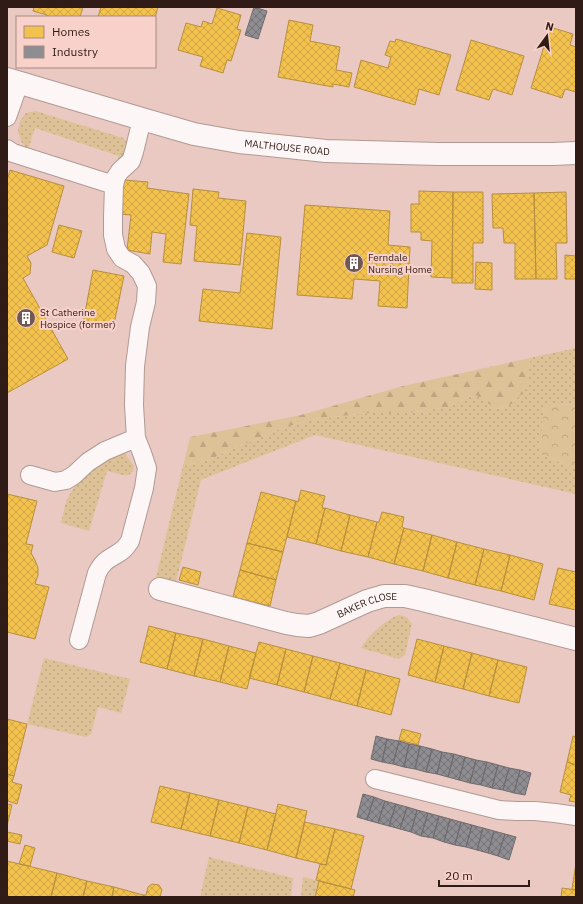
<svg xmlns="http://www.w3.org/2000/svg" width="583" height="904" font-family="'IBM Plex Sans',sans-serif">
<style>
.grass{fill:url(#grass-dots)}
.forest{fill:url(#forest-firs)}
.park{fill:url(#park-crowns)}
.homes{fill:url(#homes-cross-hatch);stroke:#b88f3e}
.industry{fill:url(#industry-cross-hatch);stroke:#716b6d}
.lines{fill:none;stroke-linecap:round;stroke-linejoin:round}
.lane-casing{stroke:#b29993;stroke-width:20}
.street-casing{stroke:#b29993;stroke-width:24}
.lane{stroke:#fcf7f6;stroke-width:18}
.street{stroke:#fcf7f6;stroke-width:22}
.labels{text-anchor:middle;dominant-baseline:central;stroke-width:4;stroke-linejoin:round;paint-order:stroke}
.street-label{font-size:10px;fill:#311b17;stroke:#f8d2ca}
.poi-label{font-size:10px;fill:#311b17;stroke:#f8d2ca;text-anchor:start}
</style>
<defs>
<pattern id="grass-dots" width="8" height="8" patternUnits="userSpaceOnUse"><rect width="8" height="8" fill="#dec297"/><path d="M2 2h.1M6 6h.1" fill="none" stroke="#bfa681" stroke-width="1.8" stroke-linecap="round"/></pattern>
<pattern id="forest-firs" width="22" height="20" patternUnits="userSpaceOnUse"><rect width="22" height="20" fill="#dec297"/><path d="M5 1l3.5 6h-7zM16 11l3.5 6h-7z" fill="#bfa681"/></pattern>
<pattern id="park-crowns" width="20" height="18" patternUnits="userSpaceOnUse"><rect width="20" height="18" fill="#dec297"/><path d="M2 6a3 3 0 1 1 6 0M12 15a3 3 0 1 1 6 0" fill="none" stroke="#bfa681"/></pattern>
<pattern id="homes-cross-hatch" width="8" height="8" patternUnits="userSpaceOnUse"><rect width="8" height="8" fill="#f2c14e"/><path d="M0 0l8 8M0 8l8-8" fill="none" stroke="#d0a543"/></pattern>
<pattern id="industry-cross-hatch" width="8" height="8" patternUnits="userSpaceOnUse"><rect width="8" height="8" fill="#8d8d92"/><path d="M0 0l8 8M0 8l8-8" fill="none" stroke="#747276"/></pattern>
</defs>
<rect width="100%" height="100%" fill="#eac9c2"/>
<path class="grass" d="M36,111L123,138L127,142L124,157L117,162L119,156L35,128L28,150L21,141L18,131L20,121L26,113Z
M576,348V404L544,406L540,454L576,469V494L315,435L201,480L176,582L156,577L183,466L209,460L232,449L282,428L316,419L368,413H409L448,407L474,394L498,409L512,404L527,387L529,371L530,358Z
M124,452L134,466L133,471L129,475H123L107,471L89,531L61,523L66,501L77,482L98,466Z
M399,615L407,617L412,624L405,655L399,659L361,648C370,634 383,621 399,615Z
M44,658L130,679L121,713L98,707L91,734L86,737L27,724Z
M209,857L293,878L291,897H200Z
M303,877L319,881L315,897H301Z"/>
<path class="forest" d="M530,358L528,387L512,404L497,409L474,394L448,407L409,413H368L316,419L282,428L232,449L209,460L183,466L190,437L301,415L403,386Z"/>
<path class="park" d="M576,404V469L540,454L544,406Z"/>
<path class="homes" d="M34,7H83L80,17H46L47,15L33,11Z
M101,7H158L155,18V17H98Z
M217,8L241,15L237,29L241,30L231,61L227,60L223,73L200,66L203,57L178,50L186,23L201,27L203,21L212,24Z
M289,20L313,25L310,41L340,47L336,70L352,73L349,87L333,84V87L278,77Z
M550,27L573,34L570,45L576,47V92L565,89L562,98L531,88Z
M396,39L451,55L439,95L419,89L415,105L354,87L361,60L388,68L391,57L385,55L390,41L395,42Z
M471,40L524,56L512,95L493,89L489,100L456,90Z
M10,170L64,186L47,245L27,256L31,263L30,274L23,278L68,359L7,393V180Z
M124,180L148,182L147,188L189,194L181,264L163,262L166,234L152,232L150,254L127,250L131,215L119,214Z
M193,189L219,192L218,198L246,201L240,265L194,261L197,226L190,225Z
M419,191L453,192L452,278L431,277L432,241L421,240V232H411V204H419Z
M453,192H483V243H473V283H452Z
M566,192L567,243H556L557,279H536L534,193Z
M534,193L536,279H515V243H504L503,228H493L492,194Z
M305,205L390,211L388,245L410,247L407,308L378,306L380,281L354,279L352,299L297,295Z
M59,225L82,231L74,258L52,252Z
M247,233L281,237L272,329L199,321L203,289L240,293Z
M565,255L576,256V279H565Z
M476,262L492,263V290L475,289Z
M93,270L124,276L113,329L83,323Z
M301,490L325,496L322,508H325L316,544L287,537L296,501L298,502Z
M261,492L296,501L283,552L247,543Z
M7,494L37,501L26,544L33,545L31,553L35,560L38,568V575L35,584L49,587L35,639L7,632Z
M325,508L350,515L341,551L316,544Z
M382,512L404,517L402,527L404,528L394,564L368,557L377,522H379Z
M350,515L377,522L368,557L341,551Z
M404,528L432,535L423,571L394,564Z
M432,535L457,542L448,578L423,571Z
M457,542L484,549L475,585L448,578Z
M247,543L283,552L276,580L240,570Z
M484,549L510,555L501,591L475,585Z
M510,555L543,564L534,600L501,591Z
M183,567L201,572L198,585L179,580Z
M558,568L576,572V610L549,604Z
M240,570L276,580L270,606L233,597Z
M149,626L176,633L167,669L140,662Z
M176,633L203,639L194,676L167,669Z
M203,639L229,646L220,682L194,676Z
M417,639L444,646L435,682L408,675Z
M259,642L286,649L277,685L249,678Z
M229,646L256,653L247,689L220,682Z
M444,646L472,653L463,689L435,682Z
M286,649L313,656L304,692L277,685Z
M472,653L498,660L489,696L463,689Z
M313,656L340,663L330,699L304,692Z
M498,660L527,667L519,703L489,696Z
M340,663L366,670L357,706L330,699Z
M366,670L400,679L391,715L357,706Z
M7,719L27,724L14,776L7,774Z
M402,729L421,734L418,745L399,740Z
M573,736L576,737V765L567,762Z
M567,762L576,765V802L569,801L571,795L560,792Z
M7,774L14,776L12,782L22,785L17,804L8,801L7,804Z
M160,786L190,793L181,829L151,822Z
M190,793L219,800L210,836L181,829Z
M219,800L248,807L239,843L210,836Z
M7,804L12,805L7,826Z
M278,804L307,811L296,858L267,850Z
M248,807L276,814L267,850L239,843Z
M305,822L335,829L326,865L296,858Z
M335,829L364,836L351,889L316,880L320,864L326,865Z
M7,832L22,835L20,844L7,841Z
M25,845L35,848L30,866L19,864Z
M7,861L57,873L51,897H7Z
M576,863V890L572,889Z
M57,873L87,881L83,897H51Z
M87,881L114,887L112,897H83Z
M319,881L355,890L353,897H315Z
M152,884L159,885L162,890L160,897H143V895H146L148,887Z
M114,887L143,895V897H112Z
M562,888L576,890V897H561Z"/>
<path class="industry" d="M254,7L267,11L258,39L245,35Z
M376,736L387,739L382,762L371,759Z
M387,739L399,741L393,764L382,762Z
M399,741L409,744L404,767L393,764Z
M409,744L420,746L415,769L404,767Z
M420,746L432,749L426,772L415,769Z
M432,749L442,752L437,774L426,772Z
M442,752L454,754L448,777L437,774Z
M454,754L465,757L459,780L448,777Z
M465,757L476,760L470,783L459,780Z
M476,760L487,762L481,785L470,783Z
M487,762L498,765L492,788L481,785Z
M498,765L509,768L503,790L492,788Z
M509,768L520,770L514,793L503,790Z
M520,770L531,773L525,795L514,793Z
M363,794L374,797L367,820L357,817Z
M374,797L385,801L378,823L367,820Z
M385,801L396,804L389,826L378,823Z
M396,804L407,807L400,829L389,826Z
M407,807L417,810L411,832L400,829Z
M417,810L428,813L421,836L411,832Z
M428,813L439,816L433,838L421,836Z
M439,816L450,819L444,842L433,838Z
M450,819L461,822L455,845L444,842Z
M461,822L472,825L466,847L455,845Z
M472,825L483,828L477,850L466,847Z
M483,828L494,831L488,853L477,850Z
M494,831L505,834L498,856L488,853Z
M505,834L516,837L509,860L498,856Z"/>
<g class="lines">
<g class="lane-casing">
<path id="lane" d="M7,117L19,83
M7,149L13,153L114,185
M30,475L55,482L66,480L74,475L88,462L105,451L136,438
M79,640L97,573C105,557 112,559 124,549C126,547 128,544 130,541L144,488L147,468L142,453L136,438L134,405L135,366L140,327L146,302L147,286L141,273L133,264L122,258L116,249L113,235V217L114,185L116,177L120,171L131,161L134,152L142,119
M375,779L499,810L516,811H535L555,813L576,816"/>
</g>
<g class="street-casing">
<g id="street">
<path id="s1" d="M7,79L142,119L194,134L239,142L326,151L438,154H553L576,153"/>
<path id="s2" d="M160,589L286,623L297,625L309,626L319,623L367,601L384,596H405L423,600L576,639"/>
</g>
</g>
<use href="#lane" class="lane"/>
<use href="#street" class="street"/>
</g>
<defs>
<g id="building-disc" transform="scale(1)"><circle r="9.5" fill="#725853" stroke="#f8d2ca"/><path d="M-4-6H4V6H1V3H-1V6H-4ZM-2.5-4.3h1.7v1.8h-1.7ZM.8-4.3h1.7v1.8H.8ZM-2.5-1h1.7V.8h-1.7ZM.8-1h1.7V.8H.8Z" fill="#fff"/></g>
</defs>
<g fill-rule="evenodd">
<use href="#building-disc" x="354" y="263"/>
<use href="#building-disc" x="26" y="318"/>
</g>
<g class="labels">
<g class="street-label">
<text stroke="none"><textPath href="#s1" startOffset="289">MALTHOUSE ROAD</textPath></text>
<text stroke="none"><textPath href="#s2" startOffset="216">BAKER CLOSE</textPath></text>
</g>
<g class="poi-label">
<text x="368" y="257">Ferndale<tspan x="368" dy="12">Nursing Home</tspan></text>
<text x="40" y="312">St Catherine<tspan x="40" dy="12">Hospice (former)</tspan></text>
</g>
</g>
<rect width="583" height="904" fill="none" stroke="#311b17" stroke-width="16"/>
<rect x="16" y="16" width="140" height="52" fill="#f8d2ca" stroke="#a88982"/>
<rect x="24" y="26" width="20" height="12" fill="#f2c14e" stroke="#a88982"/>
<text x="52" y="36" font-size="12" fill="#311b17">Homes</text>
<rect x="24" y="46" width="20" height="12" fill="#8d8d92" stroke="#a88982"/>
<text x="52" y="56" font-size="12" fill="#311b17">Industry</text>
<g transform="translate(547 36) rotate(15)" stroke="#f8d2ca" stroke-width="3" paint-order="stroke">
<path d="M0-3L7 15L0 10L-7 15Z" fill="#311b17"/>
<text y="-6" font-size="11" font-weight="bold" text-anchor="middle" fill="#311b17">N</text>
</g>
<path d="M439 880v6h90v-6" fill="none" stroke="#311b17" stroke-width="2"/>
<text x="445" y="880" font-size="12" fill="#311b17" stroke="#f8d2ca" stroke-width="3" paint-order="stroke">20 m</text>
</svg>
